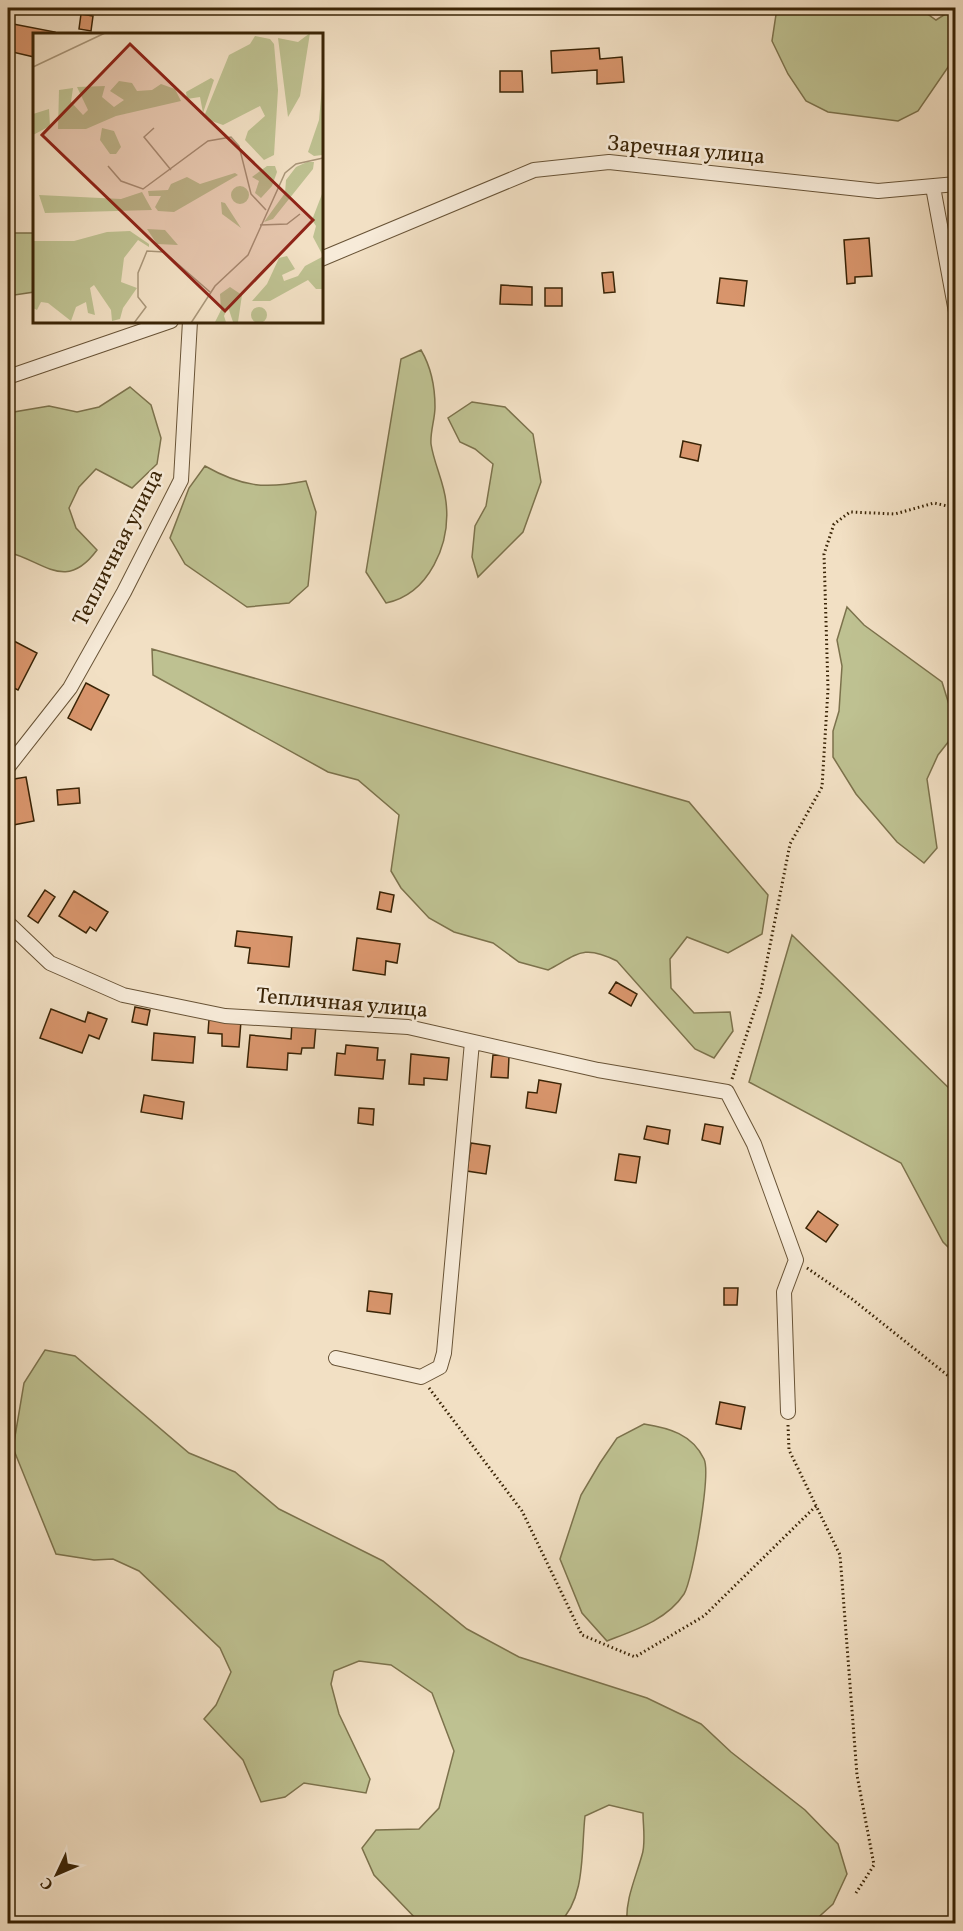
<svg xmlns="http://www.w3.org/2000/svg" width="963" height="1931" font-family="Vollkorn,serif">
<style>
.green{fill:#bec191;stroke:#7c724c;stroke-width:1.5}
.building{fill:#d8956c;stroke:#3a2406;stroke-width:1.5}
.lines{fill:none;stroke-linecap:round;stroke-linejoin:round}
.minor-casing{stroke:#685336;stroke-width:16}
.path{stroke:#3a2406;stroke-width:3;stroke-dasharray:1.5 3;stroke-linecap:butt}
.minor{stroke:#f7ebd9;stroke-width:14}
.labels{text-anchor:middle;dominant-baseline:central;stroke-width:5;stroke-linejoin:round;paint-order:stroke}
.street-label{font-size:22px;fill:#3a2406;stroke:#f7ebd9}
.inset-road{fill:none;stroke:#a89578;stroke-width:1.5}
.view{fill:#8f2418;fill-opacity:0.15;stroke:#8f2418;stroke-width:3}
.inset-edge{fill:none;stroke:#3a2406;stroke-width:3}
</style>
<rect width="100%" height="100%" fill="#f2e0c4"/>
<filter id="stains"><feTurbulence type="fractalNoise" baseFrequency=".00333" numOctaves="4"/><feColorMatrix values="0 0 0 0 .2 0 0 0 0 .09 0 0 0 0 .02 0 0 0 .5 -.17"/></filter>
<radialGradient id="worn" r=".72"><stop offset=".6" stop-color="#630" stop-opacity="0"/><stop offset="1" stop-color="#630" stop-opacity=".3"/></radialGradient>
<path class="green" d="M777,8H919L936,20L955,8V57L918,111L898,121L828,112L806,101L788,74L772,41Z
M8,233H34V292L8,296Z
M421,350C431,367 435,387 435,407C435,419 430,432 431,444C434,464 444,482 446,502C451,544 429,594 386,603L366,572L401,359Z
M130,387L151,405L161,438L157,464L132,488L96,469L79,487L69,508L76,528L97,550C66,592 45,562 8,552V413L49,406L77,412L99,407Z
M472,402L505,407L533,434L541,482L523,532L478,577L472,557L475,526L486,506L493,464L475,449L460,442L448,418Z
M205,466C242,487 265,489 306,481L316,512L308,586L289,603L247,607L185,564L170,538L189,488Z
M847,607L864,625L942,682L955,724L956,732L938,755L927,779L937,848L924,863L897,842L856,794L833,757V731L839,711L842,666L837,640Z
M152,649L689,802L768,895L762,934L728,953L687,937L670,959L671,988L694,1013L730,1012L733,1031L714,1058L695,1049L617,961C583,944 578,954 548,970L519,962L493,943L454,932L429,918L401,888L391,871L399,815L358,780L328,772L153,675Z
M792,935L955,1094V1254L943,1242L901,1163L749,1082Z
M45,1350L75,1356L189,1453L235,1472L279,1509L383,1561L467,1629L519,1657L647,1698L701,1724L731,1752L805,1810L838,1844L847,1874L833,1904L812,1923H627C625,1900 636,1877 642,1855C646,1843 643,1826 643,1813L609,1805L585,1816C581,1851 586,1898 559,1923H420L374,1875L362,1848L376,1830L419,1829L439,1808L454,1751L432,1693L391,1665L359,1661L334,1671L331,1684L339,1714L370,1779L366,1793L304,1783L285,1797L261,1802L243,1760L204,1719L216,1705L231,1672L220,1648L139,1571L113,1559L94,1560L56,1554L13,1448L24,1383Z
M644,1424C669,1428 692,1434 704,1459C711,1473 693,1579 684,1594C667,1620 635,1630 607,1641L582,1613L560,1559L581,1495L600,1463L617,1438Z"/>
<path class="building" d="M81,14L93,16L91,31L79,29Z
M8,23L55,32V34H34V57L8,51Z
M599,48L600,59L622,57L624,82L597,84V70L552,73L551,51Z
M500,71H522L523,92H500Z
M869,238L872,276L855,277V283L847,284L844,240Z
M613,272L615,292L604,293L602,273Z
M720,278L747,281L744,306L717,303Z
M501,285L532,287V305L500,304Z
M545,288H562V306H545Z
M683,441L701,445L698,461L680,457Z
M12,640L37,653L18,690L8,685V649Z
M86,683L109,695L91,730L68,718Z
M26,777L34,821L8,826V780Z
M79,788L80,803L58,805L57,790Z
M45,890L55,897L38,923L28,916Z
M74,891L108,912L96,931L90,927L86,933L59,916Z
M380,892L394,895L391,912L377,909Z
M237,931L292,937L289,967L248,963L250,948L235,946Z
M357,938L400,944L397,963L386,961L385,975L353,970Z
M616,982L637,994L631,1006L609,993Z
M135,1007L150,1010L147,1025L132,1022Z
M51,1009L85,1022L88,1012L107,1019L99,1039L89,1035L82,1053L40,1038Z
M209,1019L241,1021L239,1047L222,1046V1034L208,1033Z
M292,1023L316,1025L314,1048H302L301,1054L288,1053L287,1070L247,1067L250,1035L291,1039Z
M154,1033L195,1037L193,1063L152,1060Z
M346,1045L378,1048L377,1060H385L383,1079L335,1075L337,1053L345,1054Z
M411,1054L449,1058L447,1080L424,1078V1085L409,1084Z
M493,1055L509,1056L508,1078L491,1077Z
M539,1080L561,1084L556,1113L526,1108L528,1092L537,1093Z
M144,1095L184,1102L182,1119L141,1112Z
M359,1108L374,1109L373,1125L358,1123Z
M705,1124L723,1127L720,1144L702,1140Z
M647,1126L670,1130L668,1144L644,1139Z
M471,1143L490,1146L486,1174L467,1171Z
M619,1154L640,1157L636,1183L615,1180Z
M818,1211L838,1225L826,1242L806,1228Z
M724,1288H738L737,1305H724Z
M369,1291L392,1294L390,1314L367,1311Z
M720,1402L745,1407L741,1429L716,1424Z"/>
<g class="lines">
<g class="minor-casing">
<path id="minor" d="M933,187L956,312
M321,259L534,170L609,162L878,191L956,184
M8,377L171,321
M8,767L70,688L124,592L181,480L190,321
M8,923L50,963L123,995L225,1016L408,1027L598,1070L727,1092L754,1144L796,1260L784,1292L788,1412
M336,1358L421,1377L440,1367L444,1353L472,1042"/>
</g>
<path class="path" d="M732,1079L761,991L790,844L822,787L828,689L824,554L834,524L850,512L895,514L934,503L956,508
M807,1268L852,1299L956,1382
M429,1388L522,1511L582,1635L635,1657L704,1616L816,1506
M788,1425L789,1450L840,1555L857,1775L874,1865L856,1893"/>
<use href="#minor" class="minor"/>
</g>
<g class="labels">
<g class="street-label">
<text transform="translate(686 151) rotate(5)">Заречная улица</text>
<text transform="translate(119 548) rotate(-63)">Тепличная улица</text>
<text transform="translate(342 1004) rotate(5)">Тепличная улица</text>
</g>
</g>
<g transform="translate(33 33)">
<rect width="290" height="290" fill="#f2e0c4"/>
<path d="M277,0L267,63L255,84L245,5L265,9ZM222,3L237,6L241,11L245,57L241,122L231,127L212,107L215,98L232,83L227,73L190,92L173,86L172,81L196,22L217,11ZM178,45L181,47L170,80L167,64L154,66L153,59ZM86,48L99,50L104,58L119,57L128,51L142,56L148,68L83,83L53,96H25L26,57L40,55L38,69L50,82L55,77L44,54L72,53L69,64L81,74L91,67L77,58ZM289,54V122L281,123L275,119L286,87ZM16,76L17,93L0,102V81ZM69,95L81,98L88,114L83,121H77L67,107ZM274,129H281L280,136L240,186L231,189L252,160L253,147L263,134ZM234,133H242L244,139L239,153L228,165L222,160L226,148L219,144ZM202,140L205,142L141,179L125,178L122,174L128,163H116L115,158L135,157L138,151L154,144L167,151ZM198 162a9 9 0 1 1 18 0a9 9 0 1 1-18 0ZM109,159L119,177L12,180L6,162L88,166ZM289,161V221L280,204L283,193L279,187ZM188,169L192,170L208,195L189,181ZM114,196L132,197L145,212L124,211ZM97,198L116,211V214L105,207L91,225L88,249L104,255L90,275L87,286L79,288L78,277L61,252L57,255L62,282L55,280L53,269L43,274L38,288L15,270L8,269L4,277L0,275V208H41L74,199ZM254,223L262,236L249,242L251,248L265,243L272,233L289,224V256H283L275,247L237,268H219L234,251L246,225ZM197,254L209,262L205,289H200L195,274L191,283L193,289H182L188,277L187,261ZM218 282a8 8 0 1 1 16 0a8 8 0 1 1-16 0Z" fill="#bec191"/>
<path class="inset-road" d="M0,34L72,0M121,95L111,104L138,137M75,133L88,148L110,156L175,108L198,104L206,113L218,161L233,177M227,192L254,191L267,181M101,290L113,274L105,264V240L114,218L131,219L177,259M158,290L182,253L215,222L252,140L263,131L290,125"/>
<path class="view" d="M97,11L280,187L192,278L9,102Z"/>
<rect width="290" height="290" class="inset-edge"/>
</g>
<rect width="963" height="1931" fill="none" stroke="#f2e0c4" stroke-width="30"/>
<rect x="9" y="9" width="945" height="1913" fill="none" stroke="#3a2406" stroke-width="3"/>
<rect x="15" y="15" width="933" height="1901" fill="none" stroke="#3a2406" stroke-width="1.5"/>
<g transform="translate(57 1874) rotate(226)" stroke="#f7ebd9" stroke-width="4.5" paint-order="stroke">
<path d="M0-4.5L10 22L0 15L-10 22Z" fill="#3a2406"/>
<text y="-9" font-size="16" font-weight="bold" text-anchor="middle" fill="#3a2406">С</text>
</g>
<rect width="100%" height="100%" filter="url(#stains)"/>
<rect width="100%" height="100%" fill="url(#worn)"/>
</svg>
